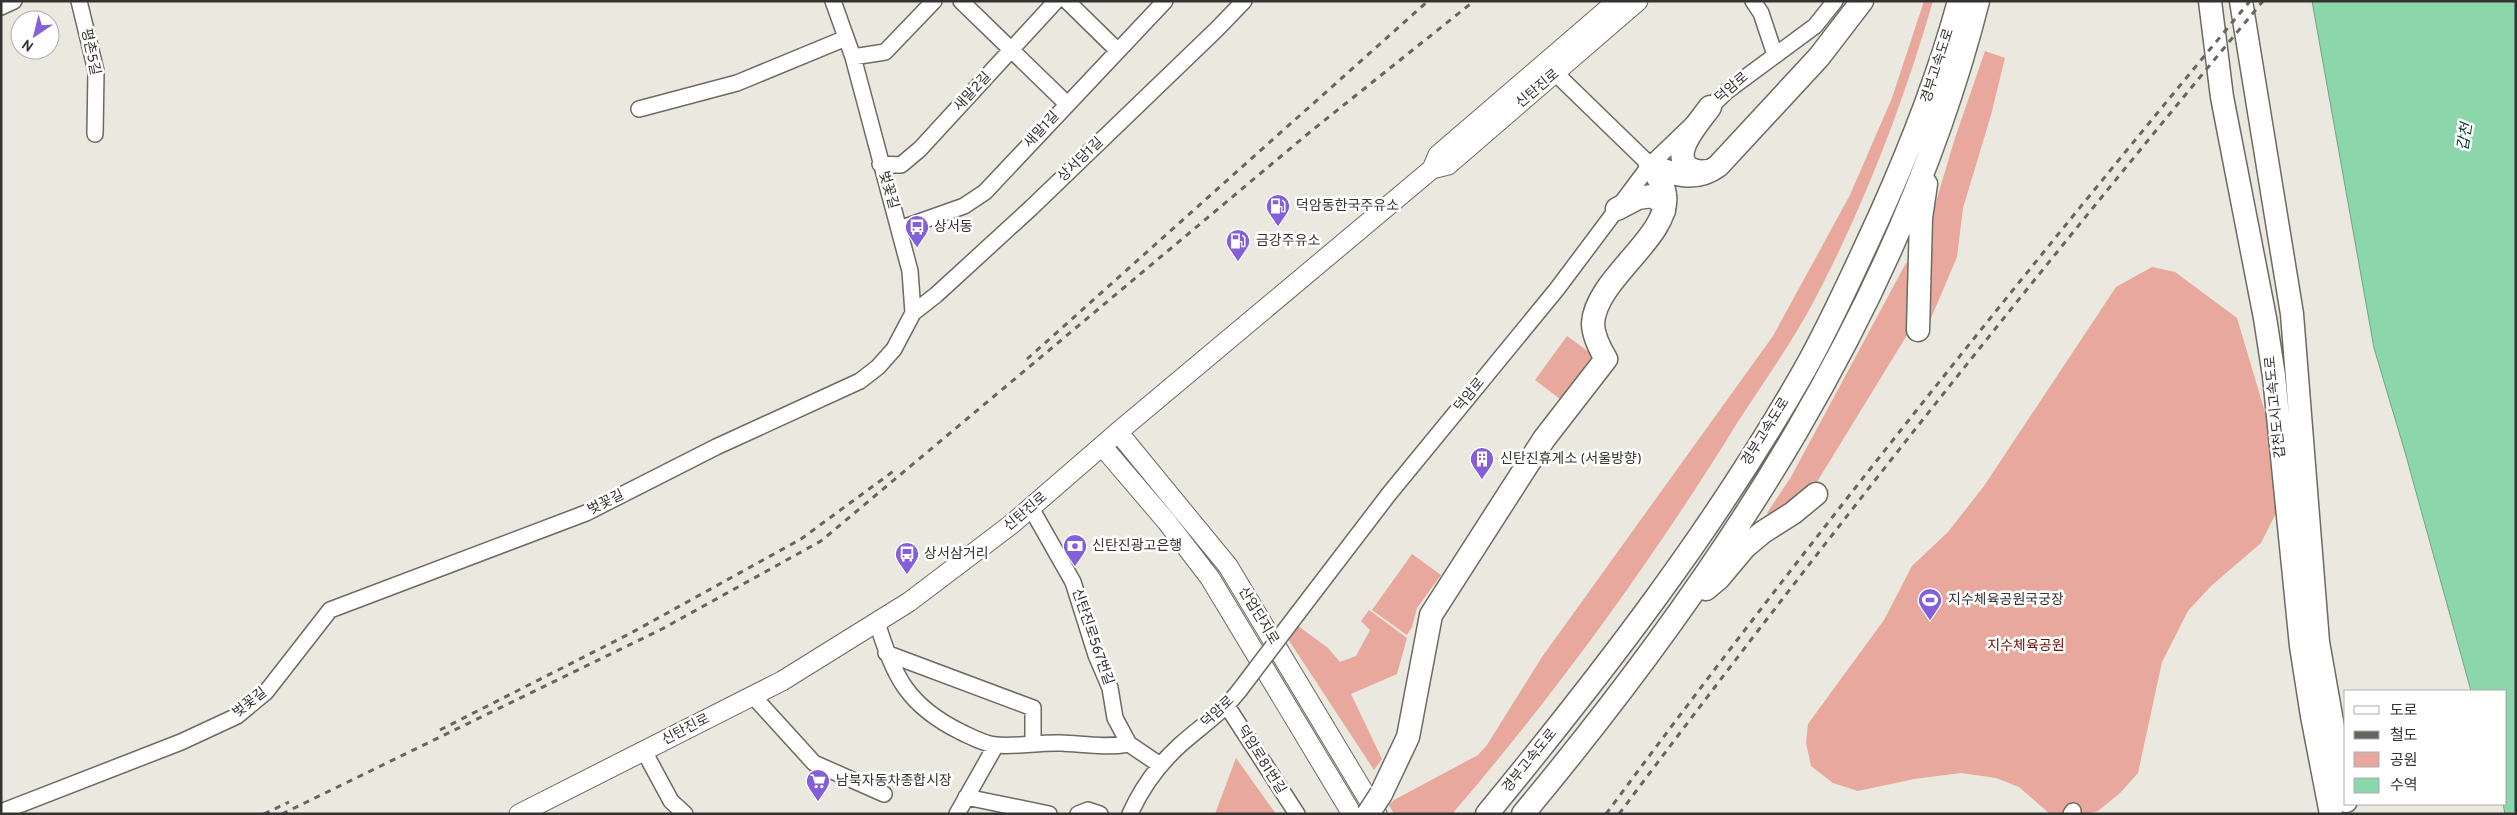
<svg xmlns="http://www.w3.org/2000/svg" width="2517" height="815" font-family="Overpass,'Noto Sans KR',sans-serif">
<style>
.green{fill:#e8a89d}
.water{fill:#8cd6ab;stroke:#72a586}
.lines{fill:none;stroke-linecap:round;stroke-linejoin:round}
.minor-casing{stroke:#6c6a62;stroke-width:18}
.major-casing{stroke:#6c6a62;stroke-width:21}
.highway-casing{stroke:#6c6a62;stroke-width:25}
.minor{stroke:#fff;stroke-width:15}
.major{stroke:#fff;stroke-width:19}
.highway{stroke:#fff;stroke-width:22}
.rail{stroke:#666560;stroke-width:3;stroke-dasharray:6 6;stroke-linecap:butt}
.minor-bridge-casing{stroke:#6c6a62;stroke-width:18;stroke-linecap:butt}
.highway-bridge-casing{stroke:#6c6a62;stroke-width:25;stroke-linecap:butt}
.minor-bridge{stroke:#fff;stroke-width:15}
.highway-bridge{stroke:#fff;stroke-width:22}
.labels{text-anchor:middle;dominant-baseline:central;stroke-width:5;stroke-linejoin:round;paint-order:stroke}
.street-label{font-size:14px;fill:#343330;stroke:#fff}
.poi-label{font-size:14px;fill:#343330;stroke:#fff;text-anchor:start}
.park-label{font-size:14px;fill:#6a0f06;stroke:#fff}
.water-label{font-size:15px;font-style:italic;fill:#024126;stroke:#fff}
</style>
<rect width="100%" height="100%" fill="#eae8df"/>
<path class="green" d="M1924,1H1933C1903,104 1865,204 1815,299C1793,341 1765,380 1739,420C1654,558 1558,691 1452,814H1394L1389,805L1394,800L1478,755L1487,745L1542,657L1773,336L1850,195L1892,98Z
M1985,51L2005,58L1991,115L1963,208L1957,257L1929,323V225L1955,138Z
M1906,263L1913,264L1912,327L1812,490L1772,518L1767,513L1791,477Z
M2152,267L2175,272L2237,318L2273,439L2281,503L2261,543L2211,586L2188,611L2162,662L2138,773L2120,793L2098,811L2087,814H2050L2019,787L1996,778L1961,773L1914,779L1858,791L1833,783L1811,766L1806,743L1808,724L1884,620L1912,566L1948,532L1984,486L2116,287Z
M1567,336L1593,355L1560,399L1535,380Z
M1412,554L1441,575L1417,608L1412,627L1407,635L1372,610Z
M1369,610L1407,638L1397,674L1351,694L1382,759L1374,770L1288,639L1298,626L1328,648L1340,662L1356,656L1370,630L1361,621Z
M1236,758L1276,814H1215Z"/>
<path class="water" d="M2312,1H2516V814H2505L2503,804H2506V691H2471L2405,452L2374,348Z"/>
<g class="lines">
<g class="minor-casing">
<path id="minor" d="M79,1L96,71L95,134
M961,1L1067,104
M1067,1L1118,51
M1753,1L1761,13L1775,55
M1,7L14,1
M853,57L885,52L934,1
M1547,65L1650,165
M639,109L737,83L846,38
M880,164L901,165L920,149L1056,1
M899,229L964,206L985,192L1165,1
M913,313L936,295L1031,208L1217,29L1244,1
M1031,508L1073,582L1096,655L1110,688L1115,718L1129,744L1160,765
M1298,613L1389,494L1557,289L1650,165L1727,91L1815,26L1835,1
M877,622C893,676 908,706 961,732C972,737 983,744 996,745C1018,747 1039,742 1061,743C1084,744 1105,748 1129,744
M886,653L1033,708V744
M753,696L814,763L884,794
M1227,706L1297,814
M644,751L671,801L685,814
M966,797L1049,814
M1,812L181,742L237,716L266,692L330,610L586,513L716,447L860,381L878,367L894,349L913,313L910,271L853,57L833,1
M957,814L996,745
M1078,814L1088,810L1100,814
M1130,814C1142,787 1158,765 1180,745C1200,727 1222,713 1239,691
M2071,814L2073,811"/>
</g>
<g class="major-casing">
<path id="major" d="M1432,169L1438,155L1617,1
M1118,432L1228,566L1377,814
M1102,446L1167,522L1210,578L1352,814
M519,814L782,681L909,602L1013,523L1118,432L1432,169L1448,165L1638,1"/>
</g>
<g class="highway-casing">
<path id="highway" d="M2210,1L2222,97L2265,318L2274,376L2301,646L2312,716L2331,814
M2241,1L2292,314L2318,642L2346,801
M1650,165C1673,174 1695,183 1718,166L1819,57L1862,1
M1708,171C1701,172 1695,172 1689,168C1669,154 1700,121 1710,107
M1617,209L1638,198L1652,196L1663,203L1664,211
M1918,330L1921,218L1926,184
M1706,589L1719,578L1745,547L1763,532L1793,513L1816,494
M1381,794L1408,737L1431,615L1544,439L1606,359C1600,349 1593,336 1593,323C1596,278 1671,236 1665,195C1664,184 1655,174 1650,165
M1487,814C1602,674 1715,528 1805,369C1833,319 1856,267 1880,215C1911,146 1939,75 1959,1
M1523,814C1722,575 1901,305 1978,1"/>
</g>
<use href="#minor" class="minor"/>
<use href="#major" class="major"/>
<use href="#highway" class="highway"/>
<path class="rail" d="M1027,359L1428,1
M440,730L631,633L801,539L895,470
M264,814L289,802
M282,814L662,629L821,541L1310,132L1474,1
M1606,814C1812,536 2029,267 2250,1
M1619,814C1826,537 2042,267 2263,1"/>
<g class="minor-bridge-casing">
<path id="minor-bridge" d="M1239,691L1298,613"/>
</g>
<g class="highway-bridge-casing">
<path id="highway-bridge" d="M1368,814L1381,794"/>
</g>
<use href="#minor-bridge" class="minor-bridge"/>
<use href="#highway-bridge" class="highway-bridge"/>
</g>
<defs>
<g id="fuel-pin" transform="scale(1.25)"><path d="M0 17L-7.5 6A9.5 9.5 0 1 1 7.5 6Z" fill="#845fda" stroke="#fff"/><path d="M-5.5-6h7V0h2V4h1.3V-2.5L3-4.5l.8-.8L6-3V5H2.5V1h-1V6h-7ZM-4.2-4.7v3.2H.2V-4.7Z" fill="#fff"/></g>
<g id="bus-pin" transform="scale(1.25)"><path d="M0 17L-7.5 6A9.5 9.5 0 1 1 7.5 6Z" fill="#845fda" stroke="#fff"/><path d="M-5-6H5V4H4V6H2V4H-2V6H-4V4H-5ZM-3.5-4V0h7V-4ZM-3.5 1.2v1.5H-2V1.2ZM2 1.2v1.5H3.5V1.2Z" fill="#fff"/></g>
<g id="building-pin" transform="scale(1.25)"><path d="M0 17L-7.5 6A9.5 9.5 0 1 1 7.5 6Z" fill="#845fda" stroke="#fff"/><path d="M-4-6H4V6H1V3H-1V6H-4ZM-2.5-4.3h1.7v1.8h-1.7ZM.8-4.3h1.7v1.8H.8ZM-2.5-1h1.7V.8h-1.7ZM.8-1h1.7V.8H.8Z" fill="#fff"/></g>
<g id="bank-pin" transform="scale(1.25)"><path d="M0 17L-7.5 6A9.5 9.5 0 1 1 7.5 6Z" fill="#845fda" stroke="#fff"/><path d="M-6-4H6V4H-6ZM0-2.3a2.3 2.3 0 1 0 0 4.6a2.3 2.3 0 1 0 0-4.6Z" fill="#fff"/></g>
<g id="stadium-pin" transform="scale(1.25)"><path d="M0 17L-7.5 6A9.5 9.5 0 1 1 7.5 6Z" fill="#845fda" stroke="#fff"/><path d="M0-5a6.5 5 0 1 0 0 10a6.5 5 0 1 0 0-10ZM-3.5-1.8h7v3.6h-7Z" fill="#fff"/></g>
<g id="supermarket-pin" transform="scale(1.25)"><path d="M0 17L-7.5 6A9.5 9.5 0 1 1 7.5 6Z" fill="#845fda" stroke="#fff"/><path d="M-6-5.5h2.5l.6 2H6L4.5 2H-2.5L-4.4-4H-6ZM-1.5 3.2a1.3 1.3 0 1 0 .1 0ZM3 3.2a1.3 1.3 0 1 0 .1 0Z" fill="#fff"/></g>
</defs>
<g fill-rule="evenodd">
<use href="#fuel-pin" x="1278" y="206"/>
<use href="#bus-pin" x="917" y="227"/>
<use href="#fuel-pin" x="1238" y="241"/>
<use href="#building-pin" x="1482" y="459"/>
<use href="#bank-pin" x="1075" y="546"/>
<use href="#bus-pin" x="907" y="554"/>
<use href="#stadium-pin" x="1930" y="600"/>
<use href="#supermarket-pin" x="818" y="781"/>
</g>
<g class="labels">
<g class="street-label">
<text transform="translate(90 52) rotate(78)">평촌5길</text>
<text transform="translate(1938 66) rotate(-72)">경부고속도로</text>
<text transform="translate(1732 88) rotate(-41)">덕암로</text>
<text transform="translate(1538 89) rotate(-40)">신탄진로</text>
<text transform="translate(973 92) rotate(-47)">새말2길</text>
<text transform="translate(1042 130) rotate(-47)">새말1길</text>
<text transform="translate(1081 160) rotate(-44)">상서당1길</text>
<text transform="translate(888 190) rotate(74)">벚꽃길</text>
<text transform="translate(1470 395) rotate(-51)">덕암로</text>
<text transform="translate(2276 407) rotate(-96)">갑천도시고속도로</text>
<text transform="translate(1766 432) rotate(-58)">경부고속도로</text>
<text transform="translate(606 503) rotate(-26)">벚꽃길</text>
<text transform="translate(1026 512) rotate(-40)">신탄진로</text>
<text transform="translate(1258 616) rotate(59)">산업단지로</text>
<text transform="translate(1092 637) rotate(71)">신탄진로567번길</text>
<text transform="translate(250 703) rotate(-38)">벚꽃길</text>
<text transform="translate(1218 712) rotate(-43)">덕암로</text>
<text transform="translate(686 730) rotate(-27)">신탄진로</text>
<text transform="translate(1261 760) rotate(58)">덕암로81번길</text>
<text transform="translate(1530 761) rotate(-51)">경부고속도로</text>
</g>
<g class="poi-label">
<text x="1296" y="206">덕암동한국주유소</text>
<text x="934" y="227">상서동</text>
<text x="1256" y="241">금강주유소</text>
<text x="1500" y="459">신탄진휴게소 (서울방향)</text>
<text x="1092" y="546">신탄진광고은행</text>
<text x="924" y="554">상서삼거리</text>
<text x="1948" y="600">지수체육공원국궁장</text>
<text x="836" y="781">남북자동차종합시장</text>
</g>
<g class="park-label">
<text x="2026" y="646">지수체육공원</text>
</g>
<g class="water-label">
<text transform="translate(2466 137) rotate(-81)">갑천</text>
</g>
</g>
<rect width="2517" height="815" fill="none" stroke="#343330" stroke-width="5"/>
<rect x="2344" y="690" width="162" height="115" fill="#ffffff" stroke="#aeadac"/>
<rect x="2354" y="706" width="25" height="8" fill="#ffffff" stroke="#aeadac"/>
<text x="2390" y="715" font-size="15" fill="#343330">도로</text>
<rect x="2354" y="731" width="25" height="8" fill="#666560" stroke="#aeadac"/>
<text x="2390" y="740" font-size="15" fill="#343330">철도</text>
<rect x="2354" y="752" width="25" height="15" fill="#e8a89d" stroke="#aeadac"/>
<text x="2390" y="765" font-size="15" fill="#343330">공원</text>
<rect x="2354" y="778" width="25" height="15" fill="#8cd6ab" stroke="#aeadac"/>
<text x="2390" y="790" font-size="15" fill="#343330">수역</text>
<g transform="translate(35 35) rotate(215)"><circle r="24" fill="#ffffff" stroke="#aeadac"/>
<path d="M0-4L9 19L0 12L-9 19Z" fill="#845fda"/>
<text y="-8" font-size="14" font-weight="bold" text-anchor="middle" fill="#343330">N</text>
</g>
</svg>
